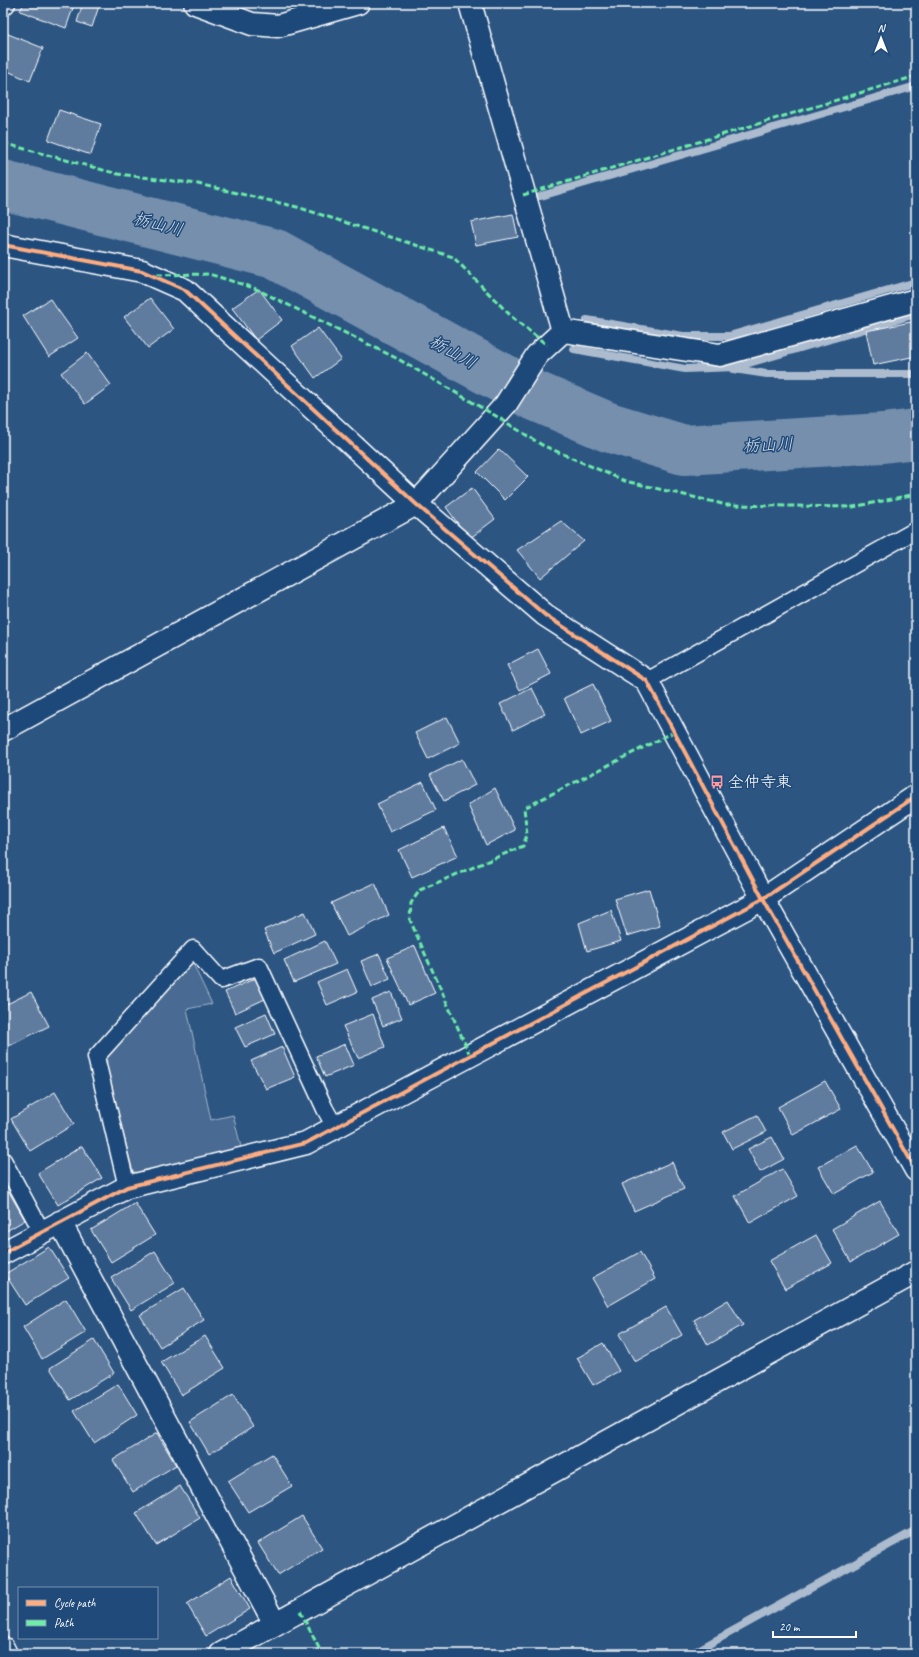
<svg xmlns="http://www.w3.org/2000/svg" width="919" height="1657" font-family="Caveat,'Klee One',sans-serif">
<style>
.green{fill:#486b92;stroke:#a4b5c8}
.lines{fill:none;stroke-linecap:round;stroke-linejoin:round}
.stream{stroke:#acbcce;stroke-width:8}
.river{stroke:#748fad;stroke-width:50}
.building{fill:#5e7c9f;stroke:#fff}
.service-casing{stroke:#fff;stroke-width:19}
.minor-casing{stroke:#fff;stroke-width:25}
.service{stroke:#1f4a7a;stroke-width:16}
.minor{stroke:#1f4a7a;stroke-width:22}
.quiet{stroke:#6deda7;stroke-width:3;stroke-dasharray:6 3;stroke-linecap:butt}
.cycleway-casing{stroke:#1f4a7a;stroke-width:6}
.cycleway{stroke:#ffac80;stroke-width:4}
.labels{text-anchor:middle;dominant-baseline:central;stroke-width:3;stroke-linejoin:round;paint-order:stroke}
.poi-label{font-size:16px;fill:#fff;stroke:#1f4a7a;text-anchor:start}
.water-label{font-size:17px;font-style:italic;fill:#d5dde6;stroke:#1f4a7a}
</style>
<rect width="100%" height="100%" fill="#2c5582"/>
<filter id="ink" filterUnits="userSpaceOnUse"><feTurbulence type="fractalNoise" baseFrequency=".025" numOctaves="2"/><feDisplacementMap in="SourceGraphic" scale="8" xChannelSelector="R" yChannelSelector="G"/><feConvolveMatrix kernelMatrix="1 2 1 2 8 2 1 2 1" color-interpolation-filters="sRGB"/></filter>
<g filter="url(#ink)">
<path class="green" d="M192,962L212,1004L187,1009L211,1120L233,1115L241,1147L139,1174L133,1171L106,1070L108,1054Z"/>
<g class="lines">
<path class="stream" d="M541,196L916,86
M587,320L683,336H729L916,282
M574,349L685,369L735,367L916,314
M734,369L767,374H916
M691,1654L916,1530"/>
<path class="river" d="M3,185L275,254L533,395L608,427L684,450L883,438L916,434"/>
</g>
<path class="building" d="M24,3H70L74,5L66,28L20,11Z
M83,3L99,6L92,27L77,22Z
M3,32L43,48L30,81L3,69Z
M59,110L101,124L91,155L48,140Z
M513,214L518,237L476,245L471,222Z
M259,289L282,320L256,340L232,308Z
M150,298L174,329L148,348L124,317Z
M50,299L78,338L49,357L23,316Z
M916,321V356L873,365L866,331Z
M318,328L341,359L315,378L292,346Z
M87,353L111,385L85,404L61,373Z
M499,449L528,477L505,500L477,472Z
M472,488L495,519L469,539L446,507Z
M561,521L584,541L540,578L517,550Z
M538,649L551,674L520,690L507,665Z
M593,684L611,721L581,735L564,698Z
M532,688L545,714L513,730L500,704Z
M447,717L460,743L428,759L415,733Z
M462,759L475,785L444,801L430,775Z
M423,782L436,810L390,832L377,804Z
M495,788L515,830L486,845L468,805Z
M444,828L458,856L412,877L399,850Z
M375,883L389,915L347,936L331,903Z
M649,889L660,926L627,936L615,899Z
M611,910L621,941L587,951L579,923Z
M305,912L315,934L274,953L264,930Z
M325,941L336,964L294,982L284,960Z
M415,946L435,993L408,1005L387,958Z
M379,954L390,979L372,987L361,961Z
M347,969L357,992L327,1005L317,982Z
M256,978L265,999L235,1013L225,992Z
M31,992L49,1026L3,1049V1006Z
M391,992L402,1018L383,1026L372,1000Z
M266,1013L275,1034L245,1047L235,1027Z
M373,1014L385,1047L358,1058L343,1026Z
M345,1044L354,1065L325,1077L316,1056Z
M282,1047L295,1077L266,1089L251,1061Z
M825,1081L841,1109L793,1135L778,1107Z
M55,1092L74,1124L30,1151L11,1119Z
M757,1115L766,1132L732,1149L723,1132Z
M772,1137L784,1159L760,1172L748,1149Z
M857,1145L873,1172L834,1194L818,1167Z
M82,1146L102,1178L58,1205L38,1173Z
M672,1162L684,1189L634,1211L622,1184Z
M782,1169L798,1196L750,1223L735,1196Z
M9,1192L25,1220L3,1233V1196Z
M880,1201L899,1234L851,1262L832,1229Z
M135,1203L155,1235L111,1262L91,1230Z
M816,1235L832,1263L785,1289L769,1261Z
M49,1247L69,1278L25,1305L5,1274Z
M155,1251L175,1283L131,1310L111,1278Z
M640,1252L655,1279L608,1306L592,1278Z
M184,1288L204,1320L160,1347L140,1315Z
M66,1299L86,1332L42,1359L23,1327Z
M728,1300L743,1325L708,1345L694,1320Z
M666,1307L682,1335L635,1362L619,1334Z
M205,1336L225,1368L181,1395L161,1362Z
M94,1340L114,1373L70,1400L50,1368Z
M603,1343L619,1371L593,1385L577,1358Z
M118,1384L137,1415L94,1443L74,1411Z
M233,1395L253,1427L209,1454L190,1422Z
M157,1433L176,1465L133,1492L113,1460Z
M272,1454L292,1486L248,1512L228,1481Z
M180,1486L200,1518L156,1545L136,1513Z
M302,1516L322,1548L278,1575L258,1543Z
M231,1576L250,1609L206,1636L187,1604Z"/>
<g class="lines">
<g class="service-casing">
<path id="service" d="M647,681L916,530
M3,1160L42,1232
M127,1187L96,1057L193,949L221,980L259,966L325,1109L335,1127"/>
</g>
<g class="minor-casing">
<path id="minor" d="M195,3L252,24L278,26L358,3
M470,3L563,331
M3,4L4,3
M3,245L142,271L185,290L416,504L545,615L647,681L763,899L916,1170
M563,331L720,355L916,300
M3,730L416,504L506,404L537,355L563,331
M60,1222L275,1624
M3,1253L127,1187L306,1143L763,899L916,796
M3,1648L6,1654
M221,1654L916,1272"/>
</g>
<use href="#service" class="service"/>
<use href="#minor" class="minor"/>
<path class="quiet" d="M3,143L118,174L198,184L297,207L453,257L513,318L547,345
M523,195L916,76
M157,275L209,274L254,288L398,359L496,416L542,445L625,481L727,505L853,507L916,494
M470,1055L410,920L411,903L420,890L523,846L527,835L524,808L674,732
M300,1611L322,1654"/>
<g class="cycleway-casing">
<path id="cycleway" d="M3,245L142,271L185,290L416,504L545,615L647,681L763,899L916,1170
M3,1253L127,1187L306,1143L763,899L916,796"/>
</g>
<use href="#cycleway" class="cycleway"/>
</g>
</g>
<defs>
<g id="bus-bare" transform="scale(1.08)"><path d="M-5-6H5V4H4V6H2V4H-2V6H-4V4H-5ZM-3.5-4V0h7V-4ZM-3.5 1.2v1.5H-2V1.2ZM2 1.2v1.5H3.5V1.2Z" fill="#ff9aa2" stroke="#1f4a7a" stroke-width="2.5" paint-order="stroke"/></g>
</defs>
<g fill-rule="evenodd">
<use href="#bus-bare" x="717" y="782"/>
</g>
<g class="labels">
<g class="poi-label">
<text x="728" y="782">全仲寺東</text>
</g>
<g class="water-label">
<text transform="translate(158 224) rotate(14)">栃山川</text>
<text transform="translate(453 352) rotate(29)">栃山川</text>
<text transform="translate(768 445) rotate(-3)">栃山川</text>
</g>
</g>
<rect width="919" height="1657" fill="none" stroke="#1f4a7a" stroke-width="16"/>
<rect x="8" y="8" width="903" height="1641" fill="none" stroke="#fff" stroke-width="1.5" filter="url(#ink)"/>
<rect x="18" y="1587" width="140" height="52" fill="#1f4a7a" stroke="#7992af"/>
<rect x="26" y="1600" width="20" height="6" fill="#ffac80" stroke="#7992af"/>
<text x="54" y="1607" font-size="12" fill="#ffffff">Cycle path</text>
<rect x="26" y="1620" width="20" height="6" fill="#6deda7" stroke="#7992af"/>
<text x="54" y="1627" font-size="12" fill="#ffffff">Path</text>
<g transform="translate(881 38)" stroke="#1f4a7a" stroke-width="3" paint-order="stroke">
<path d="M0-3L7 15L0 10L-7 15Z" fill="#ffffff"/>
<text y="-6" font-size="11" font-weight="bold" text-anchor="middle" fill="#ffffff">N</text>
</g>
<path d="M773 1631v6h83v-6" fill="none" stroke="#ffffff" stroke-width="2"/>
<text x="779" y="1631" font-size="12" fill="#ffffff" stroke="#1f4a7a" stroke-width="3" paint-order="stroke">20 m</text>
</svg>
